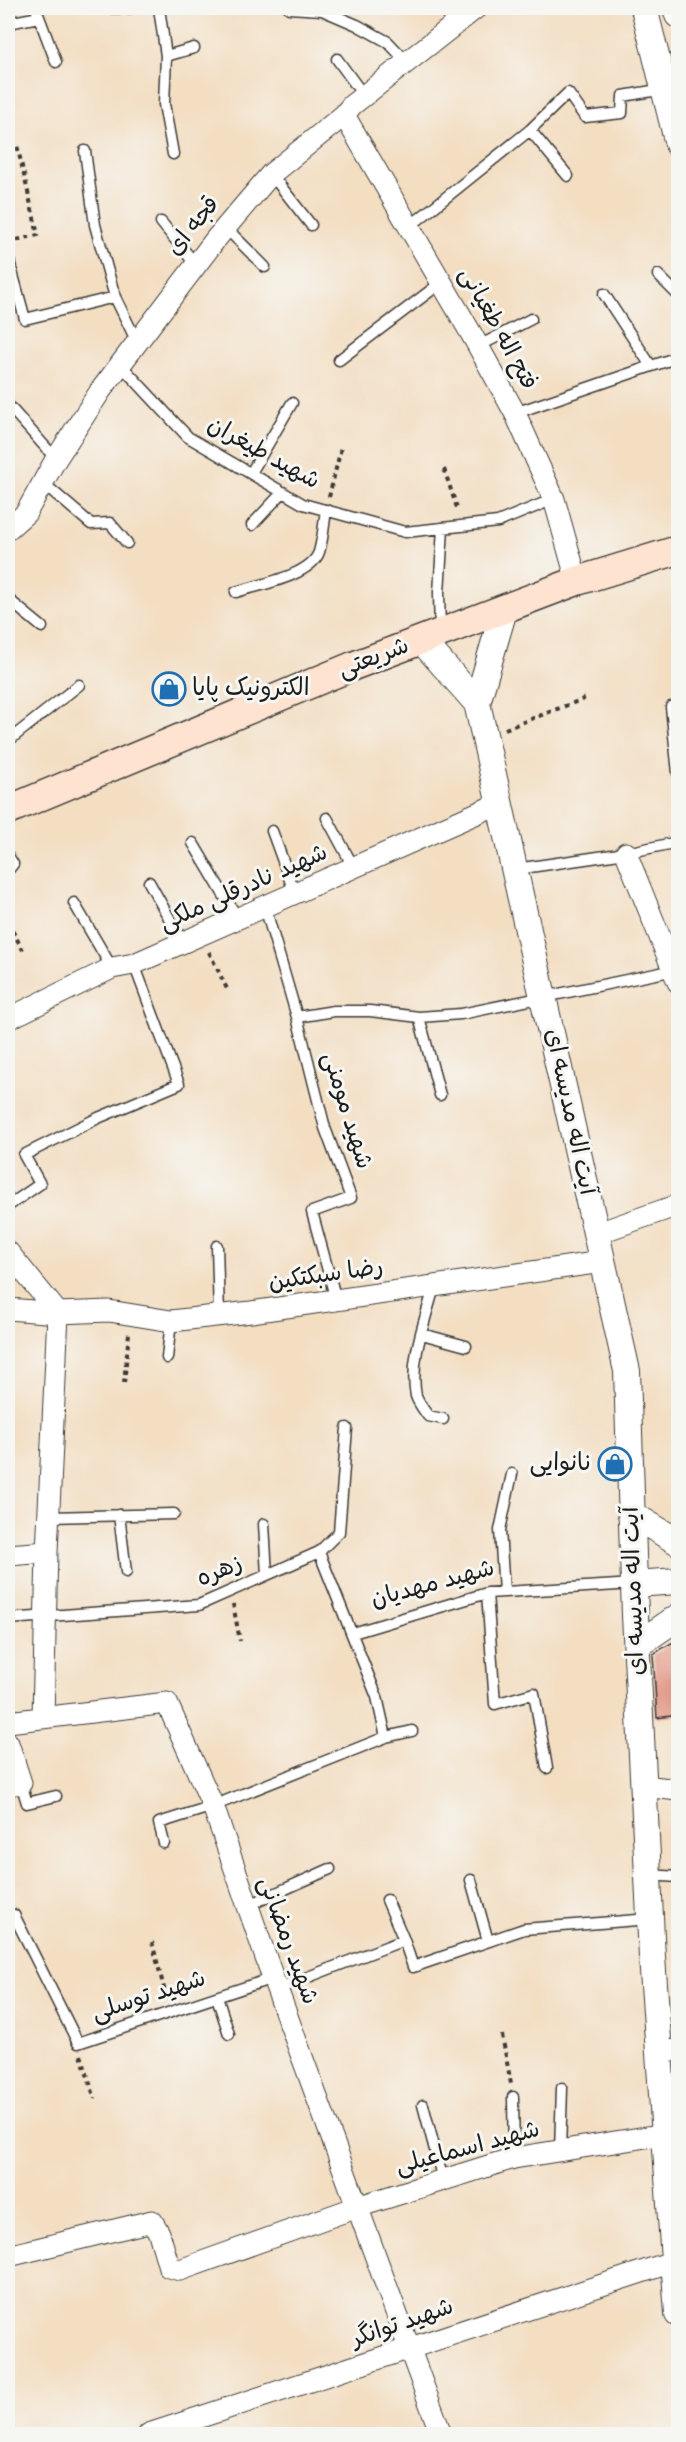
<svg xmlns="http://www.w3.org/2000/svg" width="686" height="2442" font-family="'Indie Flower','Playpen Sans Arabic',sans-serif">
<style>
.building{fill:#df8f7d}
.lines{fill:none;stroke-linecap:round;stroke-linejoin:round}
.service-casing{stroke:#3c3935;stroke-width:13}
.minor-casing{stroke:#3c3935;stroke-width:23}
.tertiary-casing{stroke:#3c3935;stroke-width:28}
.secondary-casing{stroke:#3c3935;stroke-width:31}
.path{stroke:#3c3935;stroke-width:4;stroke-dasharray:4.5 4.5;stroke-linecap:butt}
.service{stroke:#fff;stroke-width:10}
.minor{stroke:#fff;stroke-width:21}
.tertiary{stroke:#fff;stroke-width:26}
.secondary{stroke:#fee3d1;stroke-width:28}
.labels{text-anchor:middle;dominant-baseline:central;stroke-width:6;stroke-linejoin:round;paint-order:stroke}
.street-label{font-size:24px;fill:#1c1c1c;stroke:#f6f6f2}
.poi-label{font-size:24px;fill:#1c1c1c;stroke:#f6f6f2;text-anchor:start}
</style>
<rect width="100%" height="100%" fill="#f6f6f2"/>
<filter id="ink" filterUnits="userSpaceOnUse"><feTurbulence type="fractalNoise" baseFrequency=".0167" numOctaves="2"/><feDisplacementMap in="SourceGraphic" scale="12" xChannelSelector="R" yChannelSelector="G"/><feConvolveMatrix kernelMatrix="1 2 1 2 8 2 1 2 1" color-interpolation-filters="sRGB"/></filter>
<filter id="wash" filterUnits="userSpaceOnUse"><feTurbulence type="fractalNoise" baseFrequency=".008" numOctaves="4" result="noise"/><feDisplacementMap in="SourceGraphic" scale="24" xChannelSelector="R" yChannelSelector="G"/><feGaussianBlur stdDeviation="1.35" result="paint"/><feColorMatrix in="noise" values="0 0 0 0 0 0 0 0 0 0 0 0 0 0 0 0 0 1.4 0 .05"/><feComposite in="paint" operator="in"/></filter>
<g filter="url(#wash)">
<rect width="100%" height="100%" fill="#f3dec2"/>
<g id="blocks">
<path class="building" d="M678,1639V1715L657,1718L653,1654Z"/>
</g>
</g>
<g filter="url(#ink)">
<use href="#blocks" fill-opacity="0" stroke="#3c3935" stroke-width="1.5"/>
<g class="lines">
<g class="service-casing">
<path id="service" d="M111,8H131
M159,8L166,56L164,104L173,154
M289,8L322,10L357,25L388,42L407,62
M39,17L56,62
M8,23L39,17L36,8
M166,56L194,48
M337,59L364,96
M530,130L568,176
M85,151L95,225L115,297L137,342
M271,174L311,225
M161,222L196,265
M409,227L530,130L568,93L585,117L622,113L623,96L664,89
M226,228L265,267
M8,257L25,319L115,297
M658,275L678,295
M604,294L651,366
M479,346L531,319
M339,360L442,282
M120,364L188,437L303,504L405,532L498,522L554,499
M8,405L56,459
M515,413L678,357
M251,473L292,403
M43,483L91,524L110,523L127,543
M252,525L283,492
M236,592C258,585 311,576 319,552C323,539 324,523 326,510
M8,599L42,627
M440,632L439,593L443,528
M671,707L678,773
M8,741L79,685
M327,818L354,868
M272,831L295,894
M193,843L238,919
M8,856L13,864L8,870
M516,869L626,853L678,842
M149,882L183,943
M74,903L112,968
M265,907L297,1017L325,1128L351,1198L312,1212L336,1300
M297,1017L334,1011H370L419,1017L461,1014L675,970
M419,1017L440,1095
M8,1206L40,1184L24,1155L98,1118L179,1084L134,964
M217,1246L219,1316
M434,1287C425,1321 409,1361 416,1396C418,1403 424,1410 428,1416L443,1419
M422,1334L466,1346
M167,1358L171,1321
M119,1515L126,1572
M49,1517L174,1514
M264,1524L267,1575
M319,1552L339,1532L347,1428
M504,1592L500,1530L512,1474
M487,1593L495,1704L534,1693L547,1768
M8,1619L199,1605L319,1552L377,1697L386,1737
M353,1633L487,1593L634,1584
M21,1783L27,1803L56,1796
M164,1843L159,1823L213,1806L386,1737L412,1731
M648,1875L678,1877
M471,1880L488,1941
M387,1900L404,1940
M247,1906L330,1869
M8,1916L14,1915L78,2043L273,1978
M277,1989L404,1940L413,1967L524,1929L650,1919
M217,1997L229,2034
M513,2097L514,2158
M423,2105L443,2180
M560,2151L562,2088"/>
</g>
<g class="minor-casing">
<path id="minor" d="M344,115L472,335L515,413L554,499L577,581
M8,529L26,513L56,459L101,390L215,240L271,174L344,115L352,105L476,8
M626,853L678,982
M8,1019L112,968L134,964L500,803
M595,1234L678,1205
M8,1252L58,1313
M8,1309L58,1313L109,1311L171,1321L251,1312L602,1262
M8,1555L47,1552
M43,1718L47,1552L58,1313
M8,1722L167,1703L213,1806L273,1978L441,2434
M8,1743L21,1783L8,1785
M644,1786L678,1790
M659,2052L678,2050
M8,2256L152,2221L159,2233L169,2267L180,2270L357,2207L514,2158L665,2134
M149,2434L675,2261"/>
</g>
<g class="tertiary-casing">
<path id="tertiary" d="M644,8L678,144
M676,8L678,15
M422,641L477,703L627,1371L635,1615L652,1957L678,2314
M477,703L504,610
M631,1514L678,1542
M634,1584L678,1581
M637,1645L678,1617"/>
</g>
<g class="secondary-casing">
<path id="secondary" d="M8,810L353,666L577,581L678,550"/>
</g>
<path class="path" d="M8,242L38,235L17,145
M444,469L458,511
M329,497L341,448
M505,729L586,698
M8,923L23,950
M209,952L228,991
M124,1383L129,1333
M233,1604L240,1641
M152,1942L167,2000
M502,2035L511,2084
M81,2055L95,2099"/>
<use href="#service" class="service"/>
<use href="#minor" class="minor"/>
<use href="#tertiary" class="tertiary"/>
<use href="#secondary" class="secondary"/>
</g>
</g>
<defs>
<g id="shop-ring" transform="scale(1.725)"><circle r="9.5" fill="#f6f6f2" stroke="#1f6fb2" stroke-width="1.5"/><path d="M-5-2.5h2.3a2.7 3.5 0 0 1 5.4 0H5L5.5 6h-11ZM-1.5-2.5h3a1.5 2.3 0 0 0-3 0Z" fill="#1f6fb2"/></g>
</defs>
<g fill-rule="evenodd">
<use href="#shop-ring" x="169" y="689"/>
<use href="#shop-ring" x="615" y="1464"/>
</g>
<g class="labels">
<g class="street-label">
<text transform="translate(194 227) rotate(-51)">قجه ای</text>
<text transform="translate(497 329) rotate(61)">فتح اله طغیانی</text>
<text transform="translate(263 454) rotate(29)">شهید طیغران</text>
<text transform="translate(374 659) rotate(-21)">شریعتی</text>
<text transform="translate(244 889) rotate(-24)">شهید نادرقلی ملکی</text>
<text transform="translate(346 1111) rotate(73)">شهید مومنی</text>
<text transform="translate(569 1112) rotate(78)">آیت اله مدیسه ای</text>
<text transform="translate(326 1276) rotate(-8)">رضا سبکتکین</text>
<text transform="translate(220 1572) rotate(-23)">زهره</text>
<text transform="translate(433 1585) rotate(-15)">شهید مهدیان</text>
<text transform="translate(635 1591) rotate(-92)">آیت اله مدیسه ای</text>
<text transform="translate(287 1941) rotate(70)">شهید رمضانی</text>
<text transform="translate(149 1997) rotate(-18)">شهید توسلی</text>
<text transform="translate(468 2149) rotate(-15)">شهید اسماعیلی</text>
<text transform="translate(403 2324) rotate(-19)">شهید توانگر</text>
</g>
<g class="poi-label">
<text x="192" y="689">الکترونیک پایا</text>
<text x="592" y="1464" text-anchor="end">نانوایی</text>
</g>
</g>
<rect width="686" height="2442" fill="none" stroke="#f6f6f2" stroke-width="30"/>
</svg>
